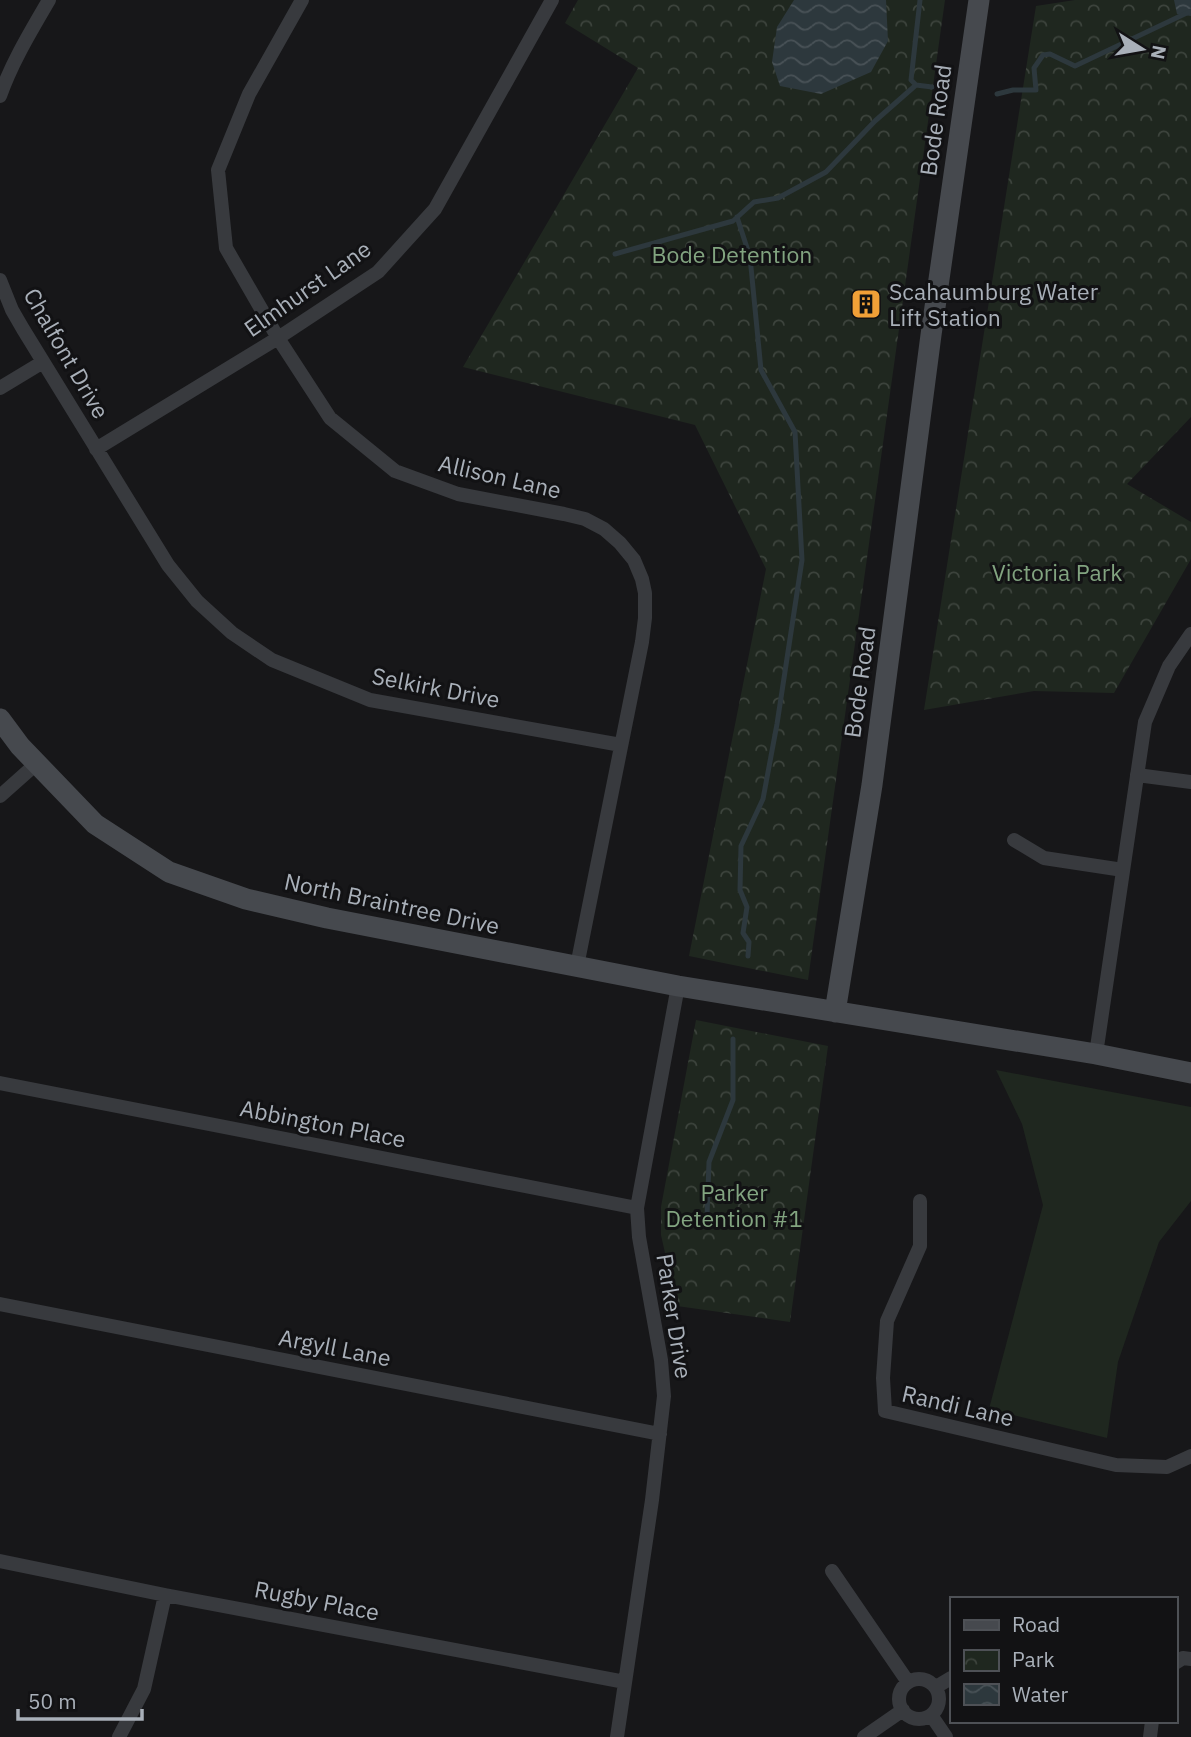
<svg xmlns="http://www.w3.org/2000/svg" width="1191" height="1737" font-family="'IBM Plex Sans',sans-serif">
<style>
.grass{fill:#1f271f}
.park{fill:url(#park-crowns)}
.water{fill:url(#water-waves)}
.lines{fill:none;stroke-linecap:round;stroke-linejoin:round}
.stream{stroke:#2d383d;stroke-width:5}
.street{stroke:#383a3e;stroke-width:14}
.secondary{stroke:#46494e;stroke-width:21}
.labels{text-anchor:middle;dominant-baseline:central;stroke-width:6;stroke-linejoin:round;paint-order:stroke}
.street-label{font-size:23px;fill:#a9b0b9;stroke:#121214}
.park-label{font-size:23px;fill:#82a480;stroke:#121214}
.poi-label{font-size:23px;fill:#a9b0b9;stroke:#121214;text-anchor:start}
</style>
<defs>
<pattern id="park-crowns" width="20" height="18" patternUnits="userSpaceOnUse" patternTransform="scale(1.75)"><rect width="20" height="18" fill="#1f271f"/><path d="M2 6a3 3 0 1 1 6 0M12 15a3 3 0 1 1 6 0" fill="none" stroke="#3d443d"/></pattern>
<pattern id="water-waves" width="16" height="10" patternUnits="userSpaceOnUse" patternTransform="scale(1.75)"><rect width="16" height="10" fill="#2d383d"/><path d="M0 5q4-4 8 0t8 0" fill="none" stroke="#495257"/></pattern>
</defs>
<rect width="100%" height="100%" fill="#171719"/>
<path class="grass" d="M996,1070L1191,1107V1201L1159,1242L1118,1362L1107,1438L989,1409L1043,1205L1022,1124Z"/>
<path class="park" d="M578,0H945L808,980L689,956L766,569L695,425L463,367L638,68L565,23Z
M1075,0H1191V417L1127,484L1191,522V559L1114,693L1034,691L924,710L1036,6Z
M696,1020L828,1046L790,1322L677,1306L661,1235V1207Z"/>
<path class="water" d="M794,0H886L888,41L871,72L821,94L780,86L772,62L777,27Z
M1174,0H1191V16L1177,14Z"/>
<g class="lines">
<path class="stream" d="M920,0L911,80L916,85L932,87
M997,94L1013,90H1036L1034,68L1043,55L1050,54L1075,66L1191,11
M737,217L750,257L761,370L795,432L802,560L777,724L763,799L741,846L740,890L747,907L743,933L749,942L748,956
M615,254L733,221L754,202L778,198L826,172L875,121L916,85
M707,1216L709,1162L733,1100V1039"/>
<path class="street" d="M302,0L249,94L218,170L226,248L278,338L330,418L395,471L458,494L564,514L585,519L604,529L620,543L634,560L642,579L645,593V618L642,642L577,966
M0,96C12,62 31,31 49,0
M0,280L12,310L23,329L168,565L197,601L232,633L272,660L370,700L621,745
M0,388L43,362
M96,449L278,338L378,272L435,209L552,0
M1137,775L1191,782
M0,796L36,764
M1014,840L1044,858L1123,870
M1096,1054L1145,722L1169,666L1191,634
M0,1083L637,1208
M920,1201V1246L887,1321L883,1378L885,1411L1116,1465L1167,1467L1191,1456
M0,1304L660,1434
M0,1561L165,1595L625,1682
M832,1571L908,1682
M1175,1663L1183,1658L1191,1659
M899 1699a20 20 0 1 1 40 0a20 20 0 1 1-40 0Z
M936,1687L951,1678
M931,1715L946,1737
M119,1737L144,1689L165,1595
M617,1737L652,1500L664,1396L661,1360L639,1237L637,1208L678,986
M864,1737L903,1710
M1150,1737L1152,1721"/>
<path class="secondary" d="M0,719L20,746L95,824L169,872L246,899L327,918L678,986L1096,1054L1191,1073
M835,1012L872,785L931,335L979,0"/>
</g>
<defs>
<g id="building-square" transform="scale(1.575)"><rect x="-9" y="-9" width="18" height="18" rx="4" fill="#f1a037" stroke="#121214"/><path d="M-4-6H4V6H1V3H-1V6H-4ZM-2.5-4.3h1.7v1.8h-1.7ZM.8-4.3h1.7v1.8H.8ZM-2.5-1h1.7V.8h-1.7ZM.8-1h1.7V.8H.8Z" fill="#111"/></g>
</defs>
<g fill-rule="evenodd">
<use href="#building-square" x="866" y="304"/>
</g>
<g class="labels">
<g class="street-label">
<text transform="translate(935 120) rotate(-82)">Bode Road</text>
<text transform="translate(307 288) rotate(-35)">Elmhurst Lane</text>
<text transform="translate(67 353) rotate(60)">Chalfont Drive</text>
<text transform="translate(500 476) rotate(13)">Allison Lane</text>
<text transform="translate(859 682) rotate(-82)">Bode Road</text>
<text transform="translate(436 687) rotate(11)">Selkirk Drive</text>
<text transform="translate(392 903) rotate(12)">North Braintree Drive</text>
<text transform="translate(323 1123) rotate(11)">Abbington Place</text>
<text transform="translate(675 1316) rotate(81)">Parker Drive</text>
<text transform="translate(335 1347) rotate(11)">Argyll Lane</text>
<text transform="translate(958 1405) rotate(13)">Randi Lane</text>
<text transform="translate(317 1600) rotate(11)">Rugby Place</text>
</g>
<g class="park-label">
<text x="732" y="254">Bode Detention</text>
<text x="1057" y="572">Victoria Park</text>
<text x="734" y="1192">Parker<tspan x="734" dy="26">Detention #1</tspan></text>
</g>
<g class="poi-label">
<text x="889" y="291">Scahaumburg Water<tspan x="889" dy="26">Lift Station</tspan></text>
</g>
</g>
<rect x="950" y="1597" width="228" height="126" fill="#121214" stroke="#4e5156" stroke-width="2"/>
<rect x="964" y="1620" width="35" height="10" fill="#46494e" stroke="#4e5156" stroke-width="2"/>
<text x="1012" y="1632" font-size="21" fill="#a9b0b9">Road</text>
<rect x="964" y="1650" width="35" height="21" fill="url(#park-crowns)" stroke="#4e5156" stroke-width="2"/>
<text x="1012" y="1667" font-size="21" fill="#a9b0b9">Park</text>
<rect x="964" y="1684" width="35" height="21" fill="url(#water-waves)" stroke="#4e5156" stroke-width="2"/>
<text x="1012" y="1702" font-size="21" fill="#a9b0b9">Water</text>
<g transform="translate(1142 49) rotate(101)" stroke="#121214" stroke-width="5" paint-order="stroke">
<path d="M0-5L12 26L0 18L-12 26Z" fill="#a9b0b9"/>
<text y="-10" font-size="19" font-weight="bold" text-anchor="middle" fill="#a9b0b9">N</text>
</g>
<path d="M18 1709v10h124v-10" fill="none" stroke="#a9b0b9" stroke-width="3.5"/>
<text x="28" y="1709" font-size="21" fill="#a9b0b9" stroke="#121214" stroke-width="5" paint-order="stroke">50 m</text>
</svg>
